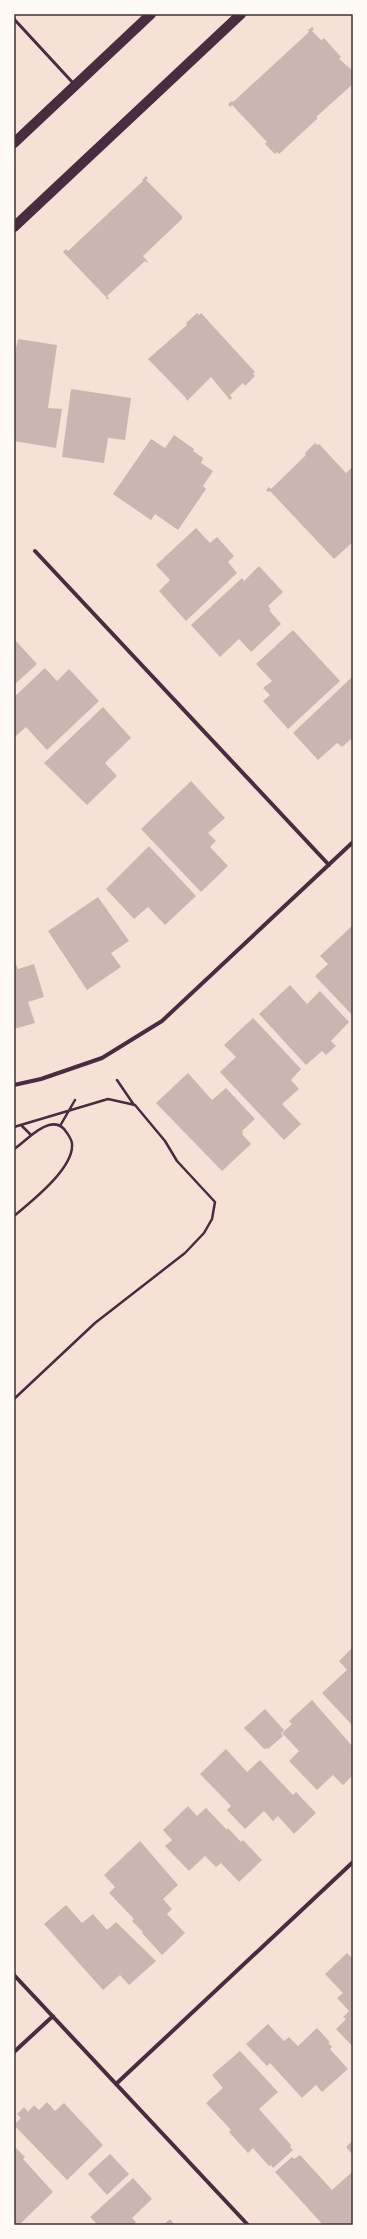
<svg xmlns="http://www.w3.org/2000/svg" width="367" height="2239" font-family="'Varela Round',sans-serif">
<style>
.building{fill:#ccb4b1}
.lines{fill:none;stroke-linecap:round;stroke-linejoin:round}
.path{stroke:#4a2c40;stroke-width:2.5}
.service{stroke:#4a2c40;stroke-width:3}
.minor{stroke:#4a2c40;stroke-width:4}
.primary{stroke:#4a2c40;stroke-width:10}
.neatline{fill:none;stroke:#4a2c40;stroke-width:1.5}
</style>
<rect width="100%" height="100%" fill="#f7e1d7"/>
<path class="building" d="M312,27L314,29L312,31L321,40L324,38L341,57L339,59L353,71V84L316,117L318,118L279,154L277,152L275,154L265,144L267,142L232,105L230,107L228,104L232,101L233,102L309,32L308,30Z
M146,176L148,178L146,180L182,216V219L143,256L148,262L147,263L145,261L107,296L109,298L107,300L106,297L63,252L66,249L68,251L143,181L142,180Z
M197,313L199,315L201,313L255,372L253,374L255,376L245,386L243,383L230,395L232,398L230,400L211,377L187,401L186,398L148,359L187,325L186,323Z
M18,339L57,345L48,408L62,409L56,448L14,441V357Z
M71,389L131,398L125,440L108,438L104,463L62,457Z
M174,435L194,449L193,451L203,458L201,463L213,471L203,486L206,489L178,530L155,514L151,520L113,494L151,439L165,448Z
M315,443L317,445L319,444L346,473L353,466V542L334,559L270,491L268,492L266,490L269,487L271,489L306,455L305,453Z
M196,528L210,543L217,537L234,556L228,562L237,573L186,621L159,591L170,580L156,565Z
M259,566L283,592L268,606L271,609L269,610L281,624L251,652L239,639L220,657L191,625L242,578L244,581Z
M293,630L340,681L288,729L263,701L270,695L263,688L272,681L256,664Z
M14,639L37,664L14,685Z
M45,668L57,681L69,669L99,701L47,750L26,727L16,736L14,734V697Z
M353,676V741L351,739L342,747L337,743L318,760L293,733Z
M103,707L131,738L105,763L117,776L87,805L44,763Z
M191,781L225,818L208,833L216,841L210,847L228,866L201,892L141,829Z
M149,846L196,896L165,925L148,907L134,919L106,889Z
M98,897L129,941L111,953L121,967L87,990L48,931Z
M352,926L353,927V1016L315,976L328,964L320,956Z
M14,959L18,969L34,964L44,997L28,1002L35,1023L14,1029Z
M290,985L307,1004L320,991L349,1022L331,1041L336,1046L326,1055L322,1051L306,1065L259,1014Z
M253,1018L301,1069L291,1080L299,1089L282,1104L301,1124L284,1140L220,1072L236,1057L224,1045Z
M188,1073L212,1100L226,1088L255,1119L242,1131L243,1132L242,1134L251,1144L222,1171L156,1103Z
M353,1647V1726L322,1693L347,1670L339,1661Z
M312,1700L353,1747V1775L343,1785L333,1775L317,1790L289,1761L299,1751L282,1733L292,1724L289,1721Z
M265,1709L284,1730L281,1733L283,1736L268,1749L267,1748L264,1749L244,1728Z
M226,1749L247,1772L260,1760L293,1795L296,1792L316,1813L294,1834L278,1816L273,1821L264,1811L245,1829L227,1810L231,1806L200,1774Z
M188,1806L197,1816L206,1808L227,1830L228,1828L241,1842L243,1840L262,1860L239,1882L221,1863L216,1867L205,1856L189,1871L165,1846L172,1840L163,1830Z
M140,1841L178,1885L163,1899L172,1909L167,1914L185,1933L162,1955L142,1933L143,1932L132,1921L134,1919L109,1893L115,1887L104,1875Z
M66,1905L82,1923L93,1914L107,1930L116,1922L156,1961L129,1985L120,1975L103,1990L44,1924Z
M347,1953L353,1959V2047L336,2029L346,2019L343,2017L349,2011L337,1998L343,1993L325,1974Z
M268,2024L284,2041L289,2037L298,2046L317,2028L330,2042L328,2043L332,2047L330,2049L348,2069L322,2092L316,2085L302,2098L270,2063L267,2066L246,2044Z
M240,2051L278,2092L259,2109L291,2145L290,2147L293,2150L273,2168L271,2165L269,2166L253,2148L248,2153L229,2132L231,2130L206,2103L223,2088L212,2075Z
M47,2102L55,2111L64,2103L103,2145L67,2180L14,2125L21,2118L17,2114L24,2107L28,2112L34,2105L39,2110Z
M353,2140V2155L346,2147Z
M14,2146L25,2157L23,2159L53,2192L19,2225H14Z
M110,2154L129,2174L107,2195L88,2174Z
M300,2155L332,2190L351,2173L353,2174V2222L350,2225H323L275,2172L292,2157L294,2159Z
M133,2178L152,2199L132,2218L136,2222L133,2225H98L90,2217Z
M170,2219L175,2225H163Z"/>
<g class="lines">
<path class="path" d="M117,1080L134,1105
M22,1126L31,1135
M60,1126L75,1100
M14,1127L108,1099L135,1105L165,1141L177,1161L215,1202L212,1219L204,1233L185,1253L95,1323L14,1399
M14,1149C26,1141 35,1129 49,1125C57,1123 63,1126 67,1133C69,1136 72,1140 72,1144C74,1168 32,1201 14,1216"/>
<path class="service" d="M14,19L74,84"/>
<path class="minor" d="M35,551L329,865
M14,1085L41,1079L102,1058L162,1021L353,842
M14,1975L248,2225
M14,2052L53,2016
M116,2084L353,1862"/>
<path class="primary" d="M14,143L151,14
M14,227L241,14"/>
</g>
<rect width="367" height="2239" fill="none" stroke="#fffaf5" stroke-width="30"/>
<rect x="15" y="15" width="337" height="2209" class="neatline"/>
</svg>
